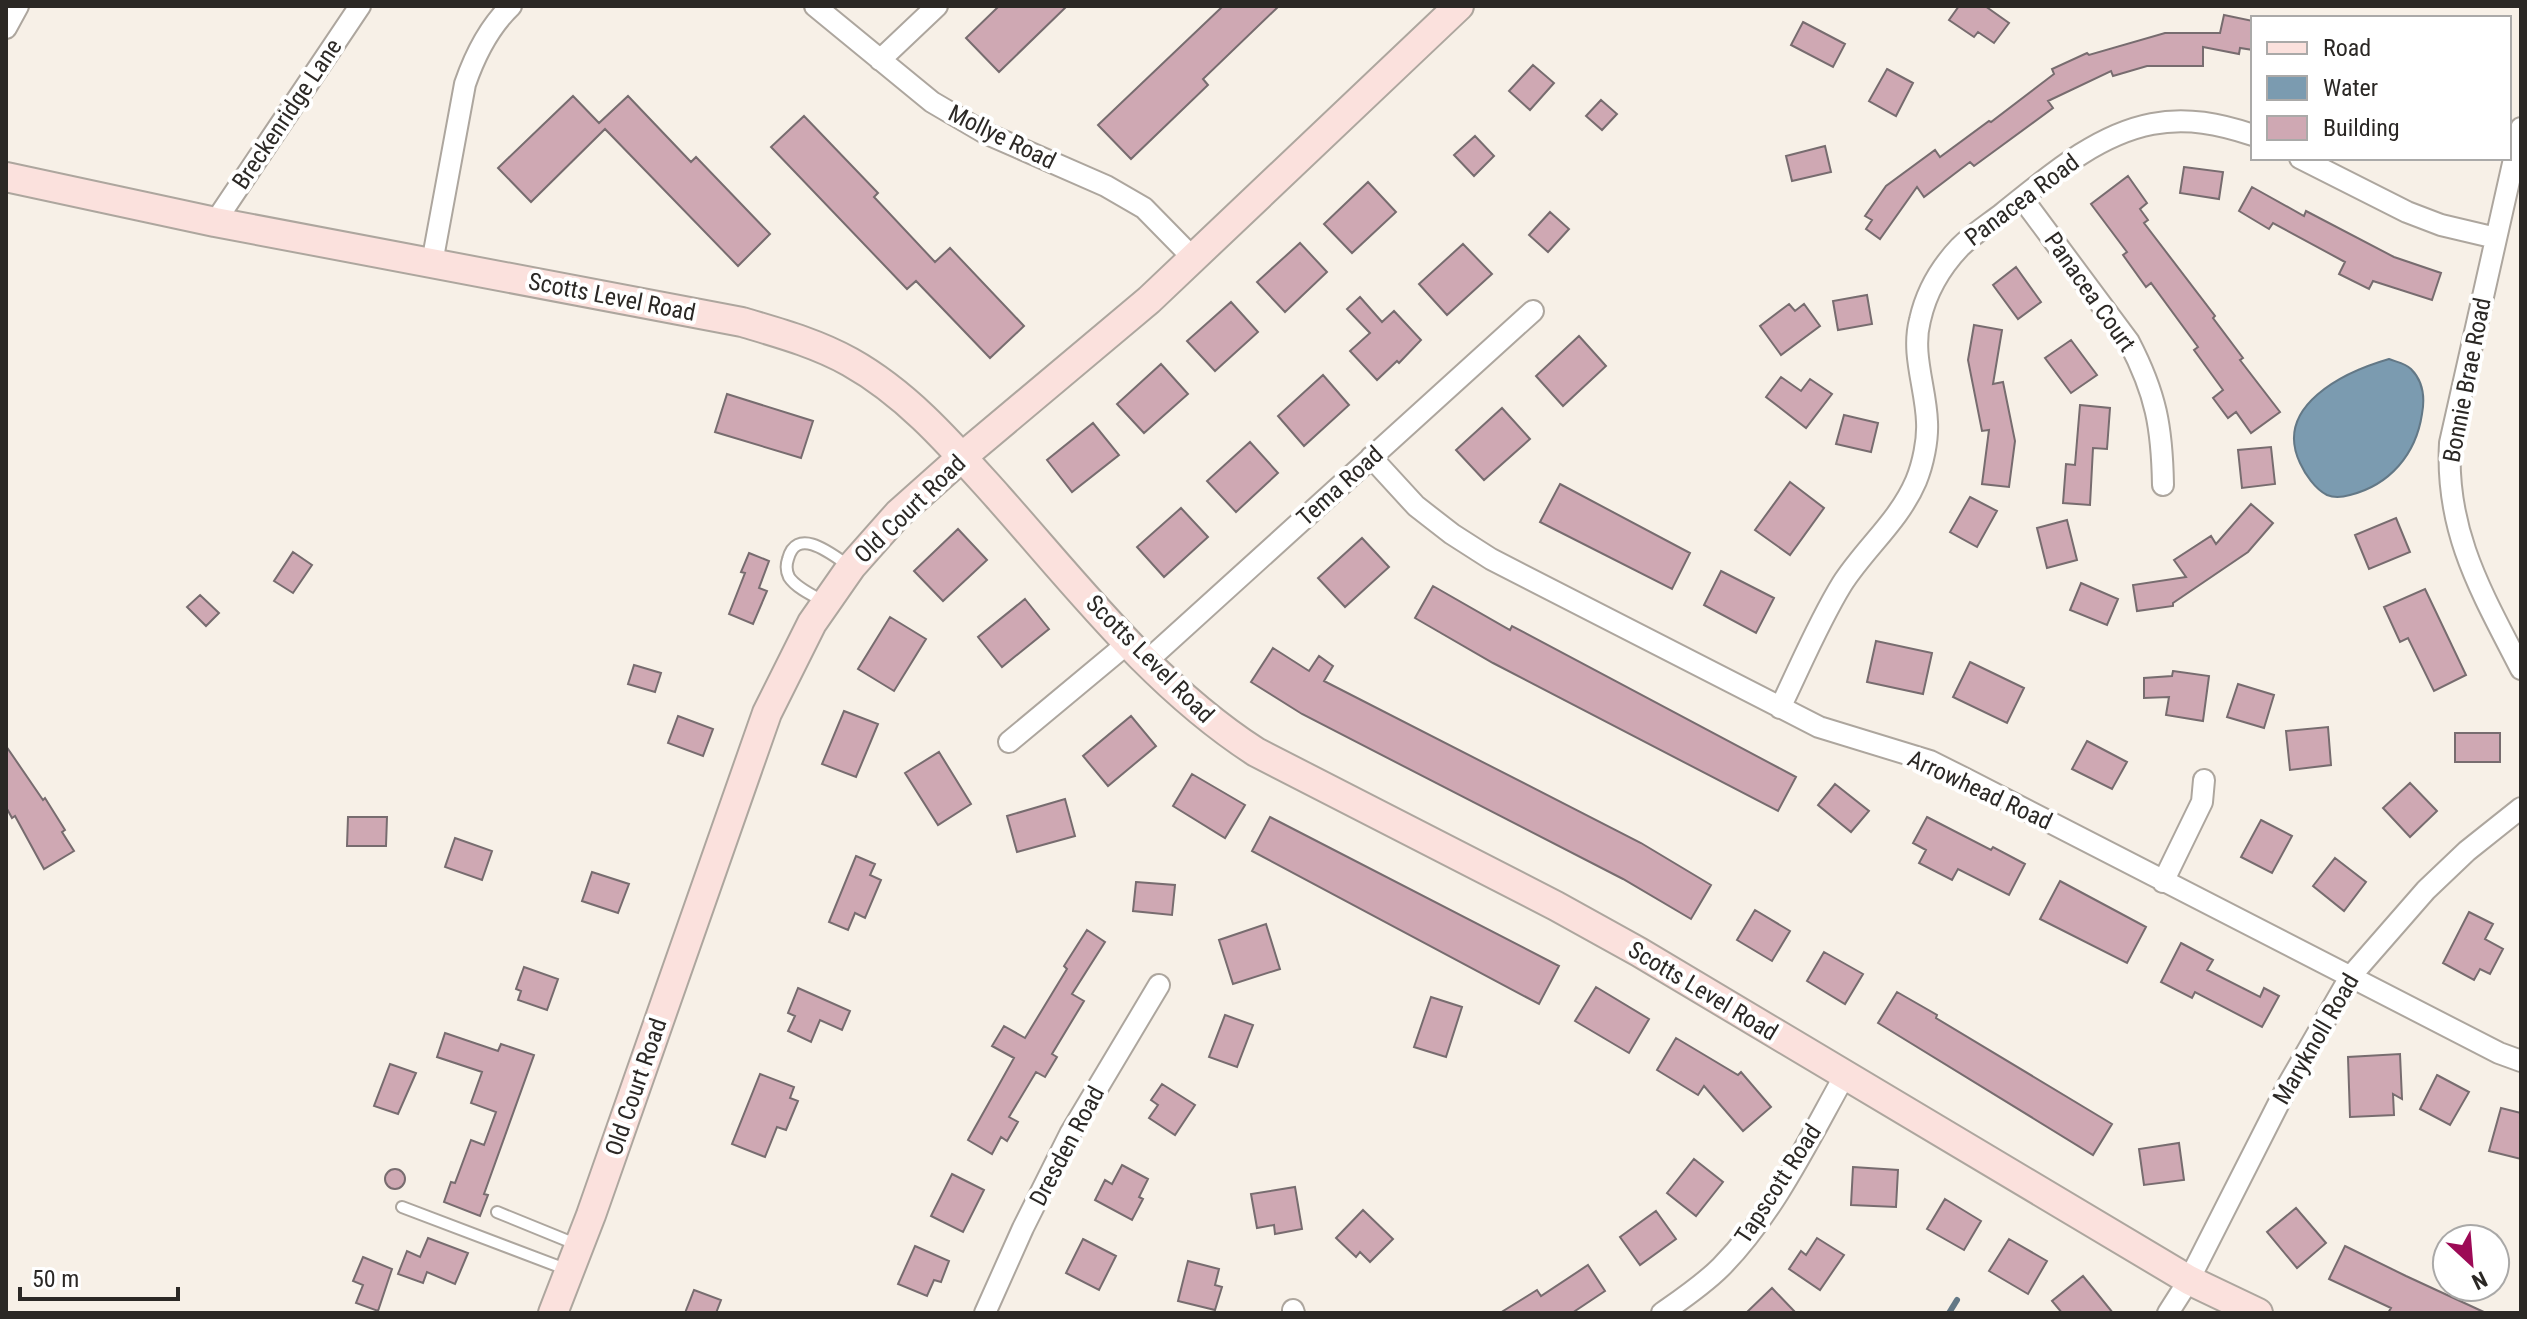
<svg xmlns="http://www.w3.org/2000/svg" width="2527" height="1319" font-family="'Roboto Condensed',sans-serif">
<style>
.water{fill:#7b9bb0;stroke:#637886;stroke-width:2}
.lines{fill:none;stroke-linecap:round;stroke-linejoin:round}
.stream{stroke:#637886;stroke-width:6}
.building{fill:#cfa8b3;stroke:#776c6f;stroke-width:2}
.lane-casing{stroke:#ada69e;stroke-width:14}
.street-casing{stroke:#ada69e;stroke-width:24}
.secondary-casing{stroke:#ada69e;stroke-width:32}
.lane{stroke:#fff;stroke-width:10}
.street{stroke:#fff;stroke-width:20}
.secondary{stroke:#fbe1dd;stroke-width:28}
.labels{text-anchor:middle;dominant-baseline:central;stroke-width:8;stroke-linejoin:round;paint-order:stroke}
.street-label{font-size:24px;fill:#2b2825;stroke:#fff}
</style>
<rect width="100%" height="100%" fill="#f7f0e7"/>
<path class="water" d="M2389,359C2396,362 2405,363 2411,369C2423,381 2425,398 2422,414C2416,454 2390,485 2350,495C2343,497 2334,498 2327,495C2315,489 2305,474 2300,463C2273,406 2344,372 2389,359Z"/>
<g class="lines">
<path class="stream" d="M1949,1313L1957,1300"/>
</g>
<path class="building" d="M999,6H1067L999,72L966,38Z
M1223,6H1279L1203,79L1208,85L1131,159L1098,125Z
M1959,6H1985L2009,23L1994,43L1978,32L1974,37L1949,20Z
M2224,15L2253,21V50L2240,48L2239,54L2203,47V66H2147L2113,76L2111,71L2048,101L2053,108L1974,166L1970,162L1924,197L1917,187L1880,239L1866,229L1872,220L1865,216L1886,186L1935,150L1940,157L1989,121L1991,122L2054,74L2052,69L2087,53L2089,55L2165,33H2220Z
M1803,22L1845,44L1833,67L1791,45Z
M1533,65L1554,83L1530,110L1509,91Z
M1887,69L1913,83L1896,116L1869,101Z
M573,96L599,123L628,96L691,162L696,157L770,234L738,266L605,129L531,202L498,168Z
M1601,100L1617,114L1602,130L1586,116Z
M804,116L878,193L874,197L935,262L950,248L1024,326L990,358L916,281L907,289L771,147Z
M1475,136L1494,156L1474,176L1454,155Z
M1825,146L1831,172L1792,181L1786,156Z
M2184,167L2223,172L2219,199L2180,193Z
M2128,176L2147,203L2140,209L2148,220L2144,223L2215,316L2213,318L2243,358L2240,360L2280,412L2251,433L2236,412L2228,418L2213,398L2223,390L2194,350L2198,347L2151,283L2146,287L2123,255L2127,252L2091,204Z
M1368,182L1396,212L1352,253L1324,224Z
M2252,187L2304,216L2306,211L2394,257L2441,273L2432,300L2373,281L2369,289L2339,274L2345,262L2273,223L2269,229L2239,211Z
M1550,212L1569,229L1548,252L1529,235Z
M1300,243L1327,272L1285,312L1257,282Z
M1463,244L1492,274L1447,315L1419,284Z
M2016,267L2041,302L2018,319L1993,285Z
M1867,295L1872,324L1838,330L1833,301Z
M1360,297L1382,322L1394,311L1421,340L1399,363L1397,361L1377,380L1350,351L1370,333L1347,309Z
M1231,302L1258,332L1215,371L1187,341Z
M1789,304L1795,311L1804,304L1820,326L1781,355L1760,326Z
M1974,325L2002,330L1993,384L2003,382L2015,441L2009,487L1982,484L1989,430L1982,431L1968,360Z
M1579,336L1606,366L1563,406L1536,376Z
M2071,340L2097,375L2071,393L2045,358Z
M1161,364L1188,394L1144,433L1117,404Z
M1323,375L1349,405L1304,446L1278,416Z
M1781,377L1801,391L1810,379L1832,394L1806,428L1766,397Z
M727,394L813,421L801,458L715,432Z
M2080,405L2110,408L2107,449L2093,448L2090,505L2063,503L2066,464L2075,465Z
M1502,408L1530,439L1484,480L1456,450Z
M1844,415L1878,423L1871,452L1836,444Z
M1093,423L1119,455L1072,492L1047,460Z
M1250,442L1278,473L1236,512L1207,481Z
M2271,447L2275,484L2242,488L2238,450Z
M1790,482L1824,508L1790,555L1755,530Z
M1560,484L1690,553L1672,589L1540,522Z
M1970,497L1997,511L1977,547L1950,532Z
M2251,504L2273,523L2248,552L2173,603V606L2137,611L2133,585L2186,577L2174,560L2211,536L2216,544Z
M1181,508L1208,537L1164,577L1137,547Z
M2396,518L2410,552L2369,569L2355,535Z
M2067,520L2077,560L2047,568L2037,528Z
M958,529L987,560L943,601L914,571Z
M1362,538L1389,567L1345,607L1318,578Z
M293,552L312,565L293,593L274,581Z
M749,553L769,561L759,588L767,591L753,624L729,614L745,573L741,572Z
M1721,571L1774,598L1756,633L1704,605Z
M2081,583L2118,599L2107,625L2070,610Z
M1433,586L1510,630L1512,626L1796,777L1778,811L1493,663L1415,618Z
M2425,589L2466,675L2434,691L2408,638L2400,642L2384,607Z
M200,595L219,613L206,626L187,607Z
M1025,599L1049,629L1002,667L978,637Z
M890,617L926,639L894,691L858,669Z
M1876,641L1932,653L1923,694L1867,682Z
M1273,648L1309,671L1319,656L1333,666L1324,681L1641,843L1711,885L1691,919L1623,879L1302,714L1251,682Z
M1970,662L2024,688L2007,723L1953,697Z
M634,665L661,673L655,692L628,684Z
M2173,671L2209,676L2203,721L2166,715L2169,697L2144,698V678L2172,676Z
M2238,684L2274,695L2264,728L2227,717Z
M844,711L878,724L856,777L822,764Z
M678,716L713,729L703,756L668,743Z
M1131,716L1156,746L1108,786L1083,756Z
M2328,727L2331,765L2290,770L2286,731Z
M2455,733H2500V762H2455Z
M2087,741L2127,762L2112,789L2072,769Z
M6,746L43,800L45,798L65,830L62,832L74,851L44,869L15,816L12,818L6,807Z
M939,752L971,804L938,825L905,773Z
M1192,774L1245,805L1225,838L1173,806Z
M2410,783L2437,811L2410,837L2383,808Z
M1835,784L1869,811L1851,832L1818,805Z
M1065,799L1075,836L1017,852L1007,816Z
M348,817H387L386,846H347Z
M1270,817L1559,966L1539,1004L1252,851Z
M1927,817L1991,850L1993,847L2025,864L2009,895L1958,869L1952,880L1919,863L1926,850L1913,843Z
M2261,820L2292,836L2272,873L2241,857Z
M455,838L492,851L482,880L445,867Z
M856,856L875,864L870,875L881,880L865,918L855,913L848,930L829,922Z
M2335,858L2366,882L2344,911L2313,886Z
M592,872L629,884L618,913L582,901Z
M2060,881L2146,927L2127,963L2040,919Z
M1136,882L1175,885L1172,915L1133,911Z
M1755,910L1790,931L1772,961L1737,940Z
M2469,912L2493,924L2485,939L2503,949L2490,974L2480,969L2474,980L2443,963Z
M1266,924L1280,969L1233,984L1219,940Z
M1087,930L1105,942L1072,994L1084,1001L1052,1054L1057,1057L1045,1077L1036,1072L1009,1117L1018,1122L1007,1141L1001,1137L992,1154L968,1140L1014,1058L992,1046L1004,1026L1025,1038L1067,969L1064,966Z
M2181,943L2213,960L2207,970L2260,997L2264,988L2279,996L2262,1027L2195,992L2192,998L2161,982Z
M1824,952L1863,974L1845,1004L1807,981Z
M524,967L558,979L547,1010L518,1000L521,991L516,989Z
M1596,987L1649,1019L1629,1053L1575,1021Z
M798,988L850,1011L842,1030L820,1020L811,1042L788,1031L795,1016L788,1013Z
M1897,992L1937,1015L1936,1018L2112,1124L2093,1155L1878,1023Z
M1431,997L1462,1007L1446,1057L1414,1047Z
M1225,1015L1253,1025L1237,1067L1209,1057Z
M445,1033L498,1051L501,1044L534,1055L484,1194L488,1195L480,1216L444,1202L451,1182L455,1183L471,1140L484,1145L496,1112L471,1103L482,1072L437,1057Z
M1676,1038L1738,1075L1741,1072L1771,1107L1743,1131L1704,1086L1698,1095L1657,1070Z
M2400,1054L2402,1099L2393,1094L2394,1115L2350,1117L2348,1057Z
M390,1064L416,1073L398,1114L374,1106Z
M760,1074L794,1087L790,1098L798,1101L786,1130L777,1127L765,1157L732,1144Z
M2437,1075L2469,1092L2450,1125L2420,1109Z
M1162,1084L1195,1105L1175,1135L1149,1118L1158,1105L1151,1100Z
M2501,1108L2521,1113V1159L2489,1151Z
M2179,1143L2184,1180L2144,1185L2139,1149Z
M1694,1159L1723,1182L1696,1216L1667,1193Z
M1122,1165L1148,1179L1139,1197L1143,1199L1132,1220L1095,1200L1105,1180L1112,1184Z
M1853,1167L1898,1170L1896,1207L1851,1205Z
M385 1179a10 10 0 1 1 20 0a10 10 0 1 1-20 0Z
M952,1174L984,1190L963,1232L931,1216Z
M1295,1187L1302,1229L1275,1234L1274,1225L1257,1228L1251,1194Z
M1945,1199L1981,1221L1964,1250L1927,1229Z
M2296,1208L2326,1243L2297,1268L2267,1232Z
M1363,1210L1393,1239L1370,1262L1360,1252L1356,1257L1336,1238Z
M1656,1211L1676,1239L1640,1265L1620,1237Z
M428,1238L468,1253L455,1284L427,1272L423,1283L398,1274L407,1251L420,1257Z
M1817,1238L1844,1255L1820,1290L1789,1269L1801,1251L1806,1255Z
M1083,1239L1116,1256L1099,1290L1066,1273Z
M2009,1239L2047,1261L2028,1294L1989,1271Z
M915,1246L949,1261L941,1282L934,1280L927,1296L898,1284Z
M2345,1246L2406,1276L2486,1313H2388L2391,1308L2329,1279Z
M363,1257L392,1269L378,1311L356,1303L363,1285L353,1281Z
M1188,1261L1219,1269L1215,1285L1222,1287L1215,1310L1178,1301Z
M1588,1265L1605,1291L1572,1313H1500L1537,1290L1541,1296Z
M2083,1276L2113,1313H2062L2052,1301Z
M1772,1288L1796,1313H1746Z
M694,1290L721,1300L716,1313H685Z"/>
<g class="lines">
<g class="lane-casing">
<path id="lane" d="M825,602C814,596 796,588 789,577C786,571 786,565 788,559C797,525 833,555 849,566
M402,1207L568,1270
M497,1212L578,1245"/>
</g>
<g class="street-casing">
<path id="street" d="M815,6L932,102L985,133L1106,186L1144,208L1194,259
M6,28L18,6
M880,60L937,6
M2521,128L2450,443C2445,532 2482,593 2521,669
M2300,158L2407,212L2441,225L2496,238
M2022,198L2129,342C2156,394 2162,427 2163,485
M215,222L360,6
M432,263L465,84C475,55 488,28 511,6
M1371,457L1416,506L1452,534L1491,559L1819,727L1930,761L1964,778L2499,1053L2521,1061
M1147,661L1533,311
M1780,708C1800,667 1818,623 1842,584C1865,548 1899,521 1916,481C1923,464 1928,440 1927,422C1926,388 1911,354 1920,320C1926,293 1941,267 1960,247C1973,234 1989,224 2003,213C2047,178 2095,135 2152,124C2187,117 2220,124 2253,135
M1009,742L1128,643
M2163,882L2202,802L2204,780
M1293,1310L1294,1313
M985,1313L1023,1228L1070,1134L1159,985
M1662,1313C1682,1299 1703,1285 1721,1267C1774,1213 1808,1141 1845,1075
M2168,1313L2189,1280L2289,1083L2350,977L2426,890L2467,851L2521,808"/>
</g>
<g class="secondary-casing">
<path id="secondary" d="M6,177L215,222L742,322C779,333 816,343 850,362C909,395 953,447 998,497C1078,587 1154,686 1256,752L1556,906L1639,952L2189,1280L2258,1313
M553,1313L591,1215L767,713L812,623L851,567L898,514L962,457L1149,300L1459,6"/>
</g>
<use href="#lane" class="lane"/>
<use href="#street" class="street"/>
<use href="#secondary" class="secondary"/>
</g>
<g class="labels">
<g class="street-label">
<text transform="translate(287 114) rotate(-56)">Breckenridge Lane</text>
<text transform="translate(1002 137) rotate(26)">Mollye Road</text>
<text transform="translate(2022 200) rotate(-37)">Panacea Road</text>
<text transform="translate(2090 292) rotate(55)">Panacea Court</text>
<text transform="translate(612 297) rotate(11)">Scotts Level Road</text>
<text transform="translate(2467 380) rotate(-79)">Bonnie Brae Road</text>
<text transform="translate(1340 486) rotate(-42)">Tema Road</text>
<text transform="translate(910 509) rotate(-44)">Old Court Road</text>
<text transform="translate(1150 659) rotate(45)">Scotts Level Road</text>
<text transform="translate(1980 790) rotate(25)">Arrowhead Road</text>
<text transform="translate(1703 991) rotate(31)">Scotts Level Road</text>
<text transform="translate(2316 1039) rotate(-60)">Maryknoll Road</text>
<text transform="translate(636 1087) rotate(-71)">Old Court Road</text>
<text transform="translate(1067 1146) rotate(-62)">Dresden Road</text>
<text transform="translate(1778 1184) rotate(-57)">Tapscott Road</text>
</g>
</g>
<rect width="2527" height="1319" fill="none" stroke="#2b2825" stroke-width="16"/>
<rect x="2251" y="16" width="260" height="144" fill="#ffffff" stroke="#aaa9a8" stroke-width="2"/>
<rect x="2267" y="42" width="40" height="12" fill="#fbe1dd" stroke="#aaa9a8" stroke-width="2"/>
<text x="2323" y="56" font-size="24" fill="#2b2825">Road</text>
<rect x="2267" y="76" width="40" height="24" fill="#7b9bb0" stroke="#aaa9a8" stroke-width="2"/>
<text x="2323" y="96" font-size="24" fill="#2b2825">Water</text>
<rect x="2267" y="116" width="40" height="24" fill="#cfa8b3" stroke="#aaa9a8" stroke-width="2"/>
<text x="2323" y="136" font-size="24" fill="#2b2825">Building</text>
<g transform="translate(2471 1263) rotate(154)"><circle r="38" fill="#ffffff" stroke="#aaa9a8" stroke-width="2"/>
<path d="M0-6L14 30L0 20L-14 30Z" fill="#9d0a56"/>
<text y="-12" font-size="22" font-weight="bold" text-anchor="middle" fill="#2b2825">N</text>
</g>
<path d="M20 1287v12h158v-12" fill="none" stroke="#2b2825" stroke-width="4"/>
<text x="32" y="1287" font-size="24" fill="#2b2825" stroke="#ffffff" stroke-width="6" paint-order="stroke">50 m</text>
</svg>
